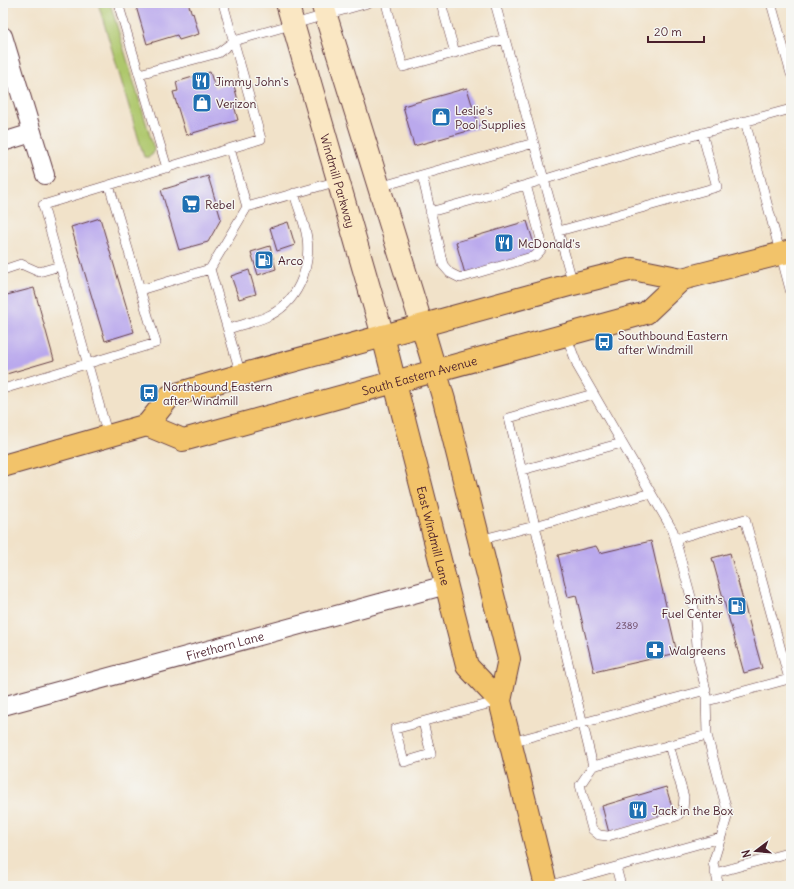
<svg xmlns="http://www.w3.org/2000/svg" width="794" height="889" font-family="Delius,sans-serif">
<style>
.green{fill:#aec76c;stroke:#7c734c}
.building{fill:#baa9ed}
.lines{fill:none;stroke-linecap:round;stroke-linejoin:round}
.lane-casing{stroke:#633c43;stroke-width:10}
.street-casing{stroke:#633c43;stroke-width:20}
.secondary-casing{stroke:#633c43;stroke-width:24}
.primary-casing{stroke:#633c43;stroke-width:24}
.lane{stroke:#fff;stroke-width:9}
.street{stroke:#fff;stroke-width:18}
.secondary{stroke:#fae7c3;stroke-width:22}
.primary{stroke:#f2c36a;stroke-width:22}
.labels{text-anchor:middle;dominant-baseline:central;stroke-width:3;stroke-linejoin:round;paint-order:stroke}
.number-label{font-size:10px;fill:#66425c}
.poi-label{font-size:12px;fill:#4a1f2b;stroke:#f6f6f2;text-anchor:start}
.street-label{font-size:12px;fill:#4a1f2b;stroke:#f6f6f2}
</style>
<rect width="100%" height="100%" fill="#f6f6f2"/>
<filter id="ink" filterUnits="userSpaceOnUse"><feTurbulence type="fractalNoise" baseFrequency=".025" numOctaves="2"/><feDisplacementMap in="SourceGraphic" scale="8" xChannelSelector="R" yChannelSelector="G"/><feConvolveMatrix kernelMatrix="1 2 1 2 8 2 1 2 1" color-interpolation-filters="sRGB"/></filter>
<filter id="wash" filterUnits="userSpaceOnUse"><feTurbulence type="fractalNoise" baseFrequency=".012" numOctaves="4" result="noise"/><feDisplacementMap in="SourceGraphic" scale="16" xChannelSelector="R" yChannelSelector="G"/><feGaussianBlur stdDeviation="0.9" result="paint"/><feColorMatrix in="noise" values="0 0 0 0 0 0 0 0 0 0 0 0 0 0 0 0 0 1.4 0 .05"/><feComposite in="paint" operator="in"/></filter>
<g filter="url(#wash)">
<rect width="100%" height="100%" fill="#f1e2c9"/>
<path class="green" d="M98,3H110L154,149L153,154L149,157H144Z"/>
<g id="blocks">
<path class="building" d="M135,3H188L192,14L193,13L199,34L179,40L177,35L147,44Z
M210,72L215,88L233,82L239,104L234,105L238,120L186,135L173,92L178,91L176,82Z
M467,88L479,128L414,146L403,106Z
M208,176L221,219L208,242L179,250L161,190Z
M100,218L134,332L105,341L71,227Z
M527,221L537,254L465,274L456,242Z
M288,222L295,245L277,251L270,228Z
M270,246L276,269L258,275L251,252Z
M249,270L256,294L239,299L231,276Z
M34,288L54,360L3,375V296Z
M651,541L677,653L594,672L576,595L568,597L558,555L596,546L600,553Z
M730,553L762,668L744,673L712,558Z
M666,787L674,814L609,833L602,806Z"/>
</g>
</g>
<g filter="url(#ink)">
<use href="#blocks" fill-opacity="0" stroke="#633c43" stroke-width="1"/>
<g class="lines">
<g class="lane-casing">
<path id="lane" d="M118,3L167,168
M386,3L403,67L505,39
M441,3L455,53
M495,3L573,284
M771,3L791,74
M139,74L218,53L234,41L368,3
M745,121L791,293
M422,175L443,265L450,273L460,278L535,256L541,250V239L526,185
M379,187L534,143
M247,207L338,181
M430,212L526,185L644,149L791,109
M559,231L717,187L702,133
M210,269L247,207L230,149
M3,270L21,264L39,272L60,266
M140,290L210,269L241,375
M228,329C240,325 254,322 266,317C297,304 311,269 307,238C305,223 298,208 294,193
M3,389L156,343L109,185
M108,436L43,205L261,139L223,3
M522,470L622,443
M675,539L745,519L789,679L707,701
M479,540L535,526L651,493
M706,695L707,735L728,814L713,863L719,886
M423,722L431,754L404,762L395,729L499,701
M511,742L706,690L698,658L694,608L673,531L578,367L566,335
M669,745L684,797L683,810L677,816L608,836L599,835L592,829L580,785L593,766L707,735
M593,766L509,418L593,394
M616,867L621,886
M715,873L791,852
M547,886L720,838"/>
</g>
<g class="street-casing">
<g id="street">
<path d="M3,36L45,175"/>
<path d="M3,142L32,133"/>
<path id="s1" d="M3,706L446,585"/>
</g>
</g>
<g class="secondary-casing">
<g id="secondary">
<path id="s2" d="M287,3L383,336"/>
<path d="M322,3L422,326"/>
</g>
</g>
<g class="primary-casing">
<g id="primary">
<path d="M422,326L444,400L509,659L500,701L546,886"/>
<path id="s3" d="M383,336L467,666L500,701"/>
<path id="s4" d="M147,425L183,440L646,313L682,279"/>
<path d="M3,466L147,425L170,396L241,375L573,284L633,269L682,279L791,251"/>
</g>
</g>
<use href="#lane" class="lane"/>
<use href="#street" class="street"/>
<use href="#secondary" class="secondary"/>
<use href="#primary" class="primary"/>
</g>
</g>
<defs>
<g id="restaurant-square" transform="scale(1)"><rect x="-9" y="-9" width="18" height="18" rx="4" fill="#1f6fb2" stroke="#f6f6f2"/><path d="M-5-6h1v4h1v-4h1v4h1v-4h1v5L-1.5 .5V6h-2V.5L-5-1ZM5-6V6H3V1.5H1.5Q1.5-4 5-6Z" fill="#fff"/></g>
<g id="shop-square" transform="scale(1)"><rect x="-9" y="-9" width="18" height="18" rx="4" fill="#1f6fb2" stroke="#f6f6f2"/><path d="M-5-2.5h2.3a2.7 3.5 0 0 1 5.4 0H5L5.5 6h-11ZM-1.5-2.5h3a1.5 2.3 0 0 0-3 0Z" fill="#fff"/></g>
<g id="supermarket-square" transform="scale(1)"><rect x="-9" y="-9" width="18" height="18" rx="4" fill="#1f6fb2" stroke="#f6f6f2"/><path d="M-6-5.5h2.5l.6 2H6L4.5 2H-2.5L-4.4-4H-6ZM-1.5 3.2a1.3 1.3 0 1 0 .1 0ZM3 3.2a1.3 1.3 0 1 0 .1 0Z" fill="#fff"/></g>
<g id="fuel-square" transform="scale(1)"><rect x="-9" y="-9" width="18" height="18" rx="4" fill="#1f6fb2" stroke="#f6f6f2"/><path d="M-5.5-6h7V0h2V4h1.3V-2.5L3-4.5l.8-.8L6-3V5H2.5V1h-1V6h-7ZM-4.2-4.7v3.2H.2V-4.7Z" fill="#fff"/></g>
<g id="bus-square" transform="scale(1)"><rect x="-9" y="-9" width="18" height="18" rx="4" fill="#1f6fb2" stroke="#f6f6f2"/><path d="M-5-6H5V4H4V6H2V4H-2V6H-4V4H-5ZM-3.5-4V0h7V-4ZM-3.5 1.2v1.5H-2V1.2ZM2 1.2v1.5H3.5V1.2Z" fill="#fff"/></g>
<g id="pharmacy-square" transform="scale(1)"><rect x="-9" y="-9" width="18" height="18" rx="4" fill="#1f6fb2" stroke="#f6f6f2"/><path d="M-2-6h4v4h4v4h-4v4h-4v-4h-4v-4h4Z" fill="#fff"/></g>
</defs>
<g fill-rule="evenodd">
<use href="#restaurant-square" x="201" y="81"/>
<use href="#shop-square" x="202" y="103"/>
<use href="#shop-square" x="441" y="117"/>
<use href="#supermarket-square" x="191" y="204"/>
<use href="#restaurant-square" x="504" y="243"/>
<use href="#fuel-square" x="264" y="260"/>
<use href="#bus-square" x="604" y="342"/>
<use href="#bus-square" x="149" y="393"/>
<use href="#fuel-square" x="737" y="606"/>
<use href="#pharmacy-square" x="655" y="650"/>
<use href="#restaurant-square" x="638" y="810"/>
</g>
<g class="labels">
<g class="number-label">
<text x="627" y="625">2389</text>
</g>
<g class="poi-label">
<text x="215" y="81">Jimmy John's</text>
<text x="216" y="103">Verizon</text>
<text x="455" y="110">Leslie's<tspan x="455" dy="14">Pool Supplies</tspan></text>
<text x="205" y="204">Rebel</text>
<text x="518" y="243">McDonald's</text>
<text x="278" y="260">Arco</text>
<text x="618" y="335">Southbound Eastern<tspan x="618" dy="14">after Windmill</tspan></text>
<text x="163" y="386">Northbound Eastern<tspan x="163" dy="14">after Windmill</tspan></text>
<text x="723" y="599" text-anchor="end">Smith's<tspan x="723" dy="14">Fuel Center</tspan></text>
<text x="669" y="650">Walgreens</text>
<text x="652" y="810">Jack in the Box</text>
</g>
<g class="street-label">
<text stroke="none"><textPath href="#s2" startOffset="185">Windmill Parkway</textPath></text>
<text stroke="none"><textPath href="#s4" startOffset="284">South Eastern Avenue</textPath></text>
<text stroke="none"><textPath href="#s3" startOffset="206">East Windmill Lane</textPath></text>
<text stroke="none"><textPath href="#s1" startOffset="230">Firethorn Lane</textPath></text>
</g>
</g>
<rect width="794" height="889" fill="none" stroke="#f6f6f2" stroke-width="16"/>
<g transform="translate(756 851) rotate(254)" stroke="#f6f6f2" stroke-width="3" paint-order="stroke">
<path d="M0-3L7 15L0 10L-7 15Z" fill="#4a1f2b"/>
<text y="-6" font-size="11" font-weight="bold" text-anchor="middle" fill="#4a1f2b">N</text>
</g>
<path d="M648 36v6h56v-6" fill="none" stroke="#4a1f2b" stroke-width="2"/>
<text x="654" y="36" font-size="12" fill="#4a1f2b" stroke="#f6f6f2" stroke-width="3" paint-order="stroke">20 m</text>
</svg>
